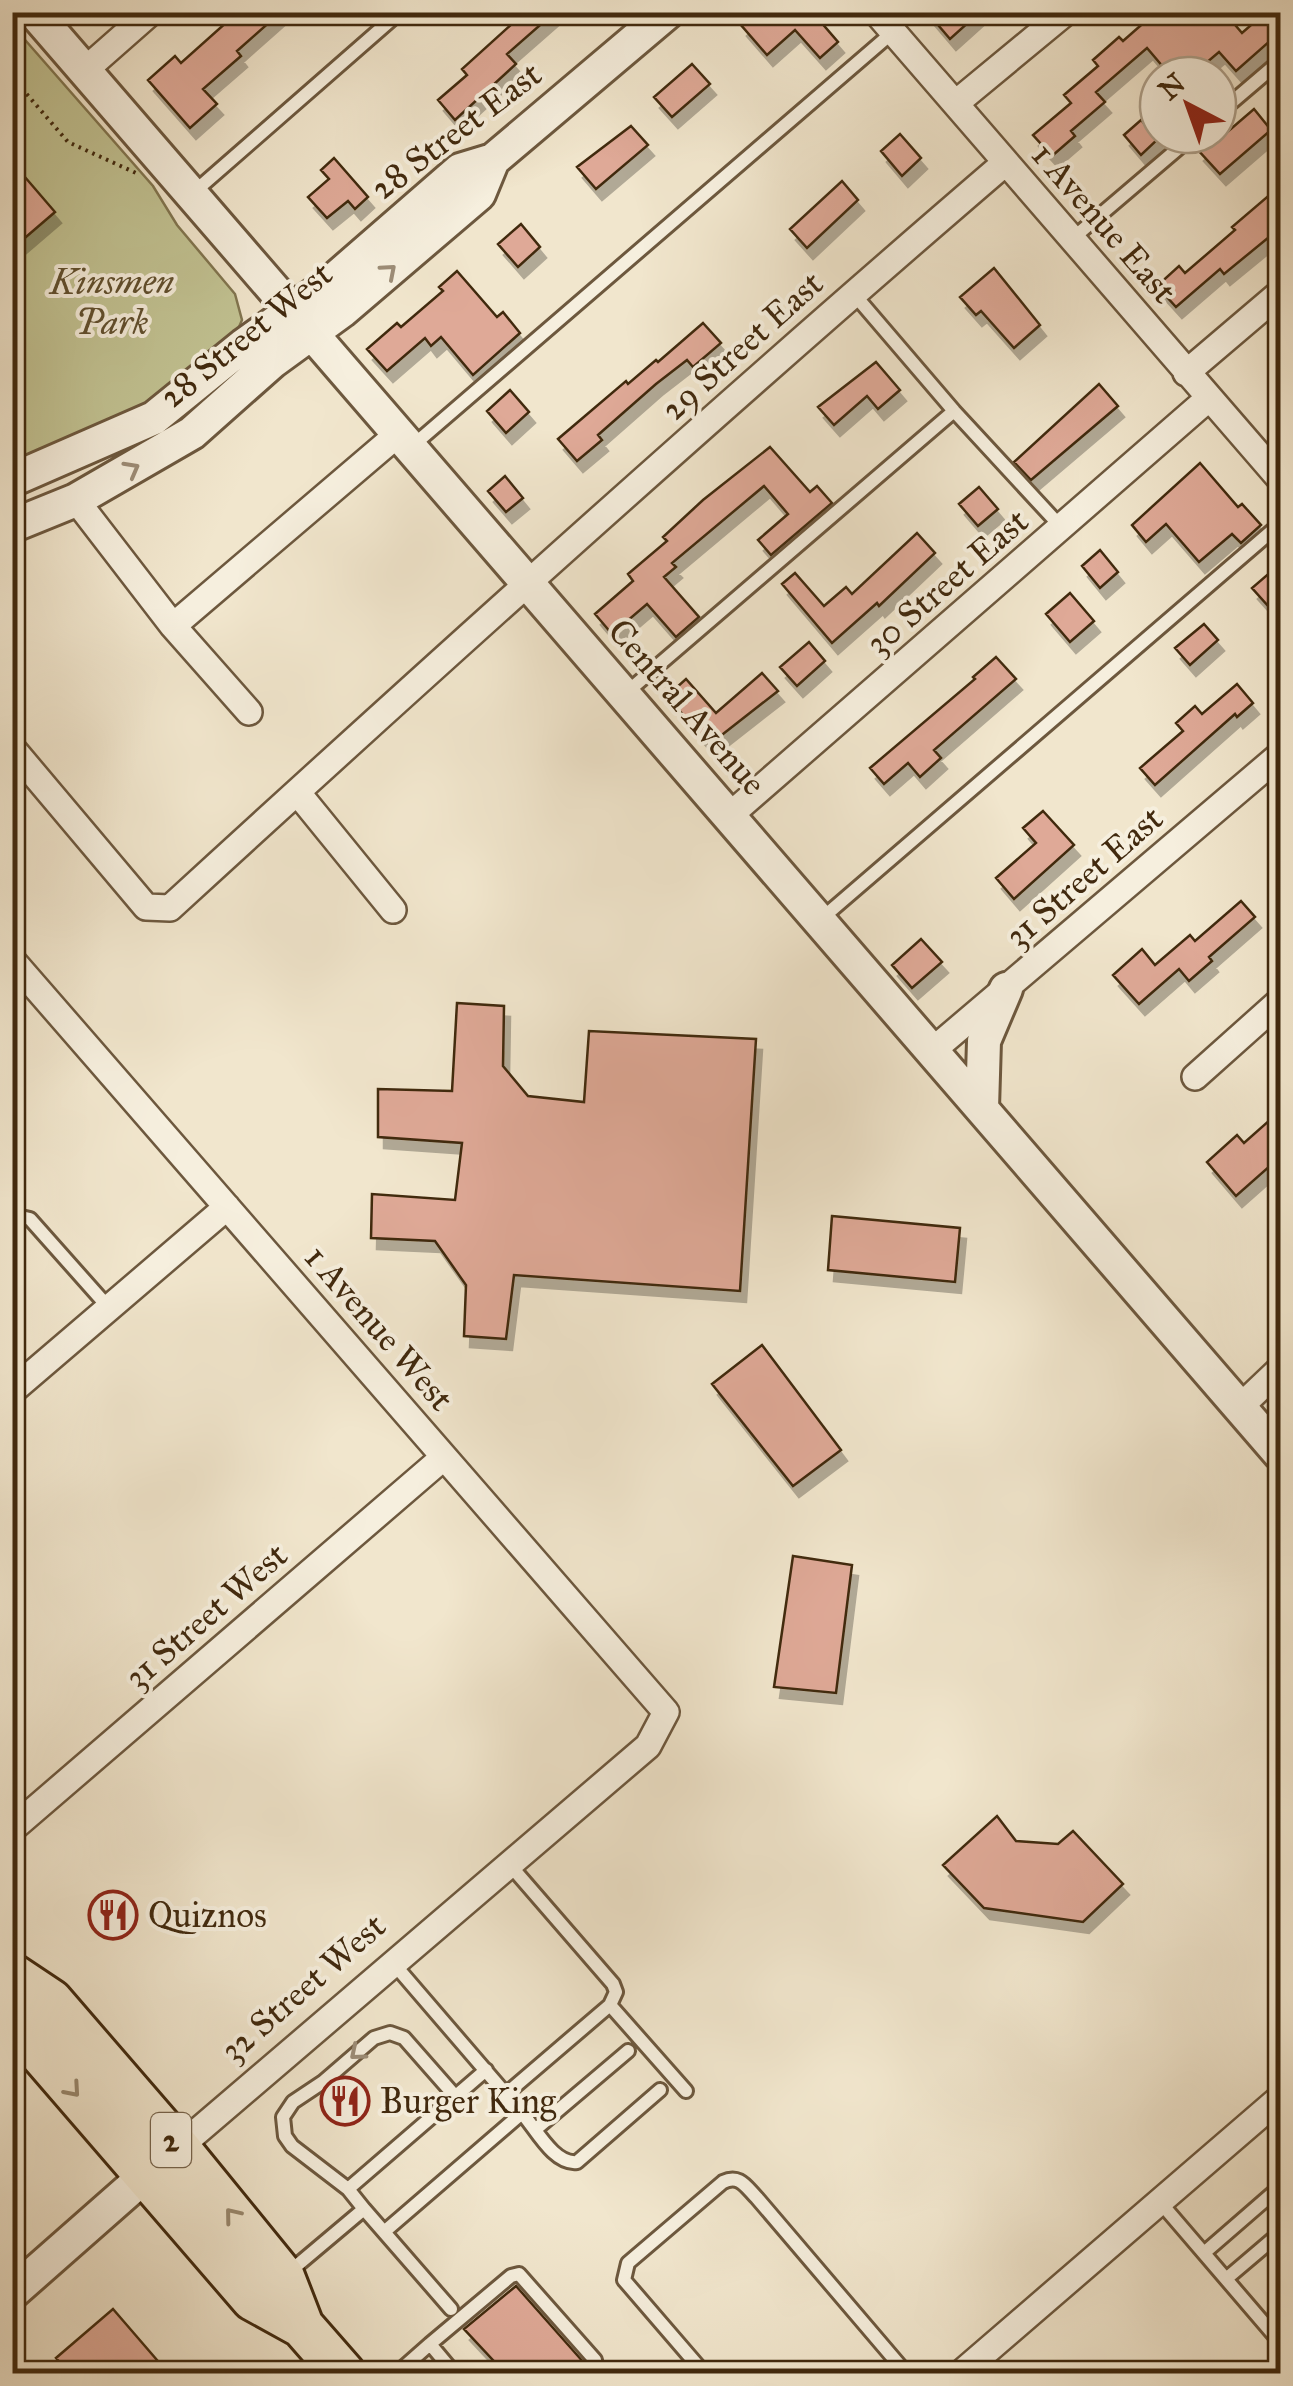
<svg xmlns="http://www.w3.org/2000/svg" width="1293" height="2386" font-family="'IM FELL Great Primer',serif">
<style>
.green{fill:#c2c393;stroke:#827650;stroke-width:2.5}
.building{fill:#dfa997;stroke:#41290e;stroke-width:2.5;filter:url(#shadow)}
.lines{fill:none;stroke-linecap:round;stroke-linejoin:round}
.service-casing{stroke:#6d583e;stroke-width:18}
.minor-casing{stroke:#6d583e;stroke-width:30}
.tertiary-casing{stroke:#6d583e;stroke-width:38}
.trunk-casing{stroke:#41290e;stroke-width:48}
.path{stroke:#41290e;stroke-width:4;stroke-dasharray:2.5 5;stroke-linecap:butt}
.service{stroke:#f6efde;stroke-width:12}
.minor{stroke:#f6efde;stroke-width:25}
.tertiary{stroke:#f6efde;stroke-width:32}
.trunk{stroke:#f1e6cd;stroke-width:42}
.oneway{stroke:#9c8c76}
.oneway2{stroke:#99886e}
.labels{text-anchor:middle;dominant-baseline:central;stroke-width:8;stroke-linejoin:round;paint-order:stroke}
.shield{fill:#f6efde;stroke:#77644c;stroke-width:2.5}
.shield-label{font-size:32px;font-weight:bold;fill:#41290e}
.street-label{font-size:35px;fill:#41290e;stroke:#f6efde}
.park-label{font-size:35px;font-style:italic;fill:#61502f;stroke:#f6efde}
.poi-label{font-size:35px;fill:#41290e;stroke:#f6efde;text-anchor:start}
</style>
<defs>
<filter id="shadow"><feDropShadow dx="6" dy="11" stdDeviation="0" flood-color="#0004"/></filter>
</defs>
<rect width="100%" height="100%" fill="#f1e6cd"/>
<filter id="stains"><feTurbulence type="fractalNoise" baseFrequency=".002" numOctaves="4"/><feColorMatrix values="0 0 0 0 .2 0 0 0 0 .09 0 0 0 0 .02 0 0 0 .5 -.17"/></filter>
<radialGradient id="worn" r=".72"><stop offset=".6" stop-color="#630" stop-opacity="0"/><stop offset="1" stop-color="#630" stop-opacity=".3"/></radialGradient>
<path class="green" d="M12,25L153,186L177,225L235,294L242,320L236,334L148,407L12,465Z"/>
<path class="building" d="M238,12H281L237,51L241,56L203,89L217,104L190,128L148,80L175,56L181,63Z
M525,12H555L507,54L516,64L455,120L438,100L467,75L462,69Z
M755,12H816L814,14L838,42L820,58L795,30L767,55L741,25Z
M927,12H980L950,39Z
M1156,12H1224L1242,33L1266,12H1280V32L1236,71L1219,52L1192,75H1170L1147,48L1096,92L1105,102L1071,131L1075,136L1052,156L1033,135L1071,103L1064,95L1098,66L1093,60L1119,37L1123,41Z
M692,64L710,84L672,117L654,97Z
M1254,109L1271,130L1220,174L1198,150L1214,136L1218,140Z
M1141,120L1158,139L1141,155L1124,135Z
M631,126L648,145L596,189L577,167Z
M900,134L921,158L902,176L881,151Z
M334,158L368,197L355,209L348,201L327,218L308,197L329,179L321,170Z
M12,162L55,212L12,249Z
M842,181L858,200L807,248L790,229Z
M1280,186V228L1224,274L1220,269L1176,307L1157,286L1179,266L1185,273L1235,230L1232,227Z
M521,224L540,247L518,267L498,244Z
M994,268L1040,325L1014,348L981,311L976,315L960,297Z
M457,271L497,317L503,312L520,333L473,375L441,337L431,346L425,338L387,371L367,349L397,323L401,327L443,291L439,287Z
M703,323L721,343L693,367L687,360L656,384L598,435L602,440L577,461L558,439L626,381L628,384L656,360L658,362Z
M876,362L900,390L878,409L867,396L834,425L818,407Z
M1099,384L1118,406L1031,480L1014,462Z
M510,390L529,412L506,433L487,411Z
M770,447L810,492L817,486L832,503L771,555L758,540L788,514L764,486L672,563L676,567L664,577L699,617L676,637L647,604L612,634L595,614L633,581L628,574L667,541L663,537L703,500Z
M1200,463L1238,507L1242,504L1261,525L1241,543L1232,534L1199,562L1166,524L1146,542L1132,525Z
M505,476L523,498L506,512L488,491Z
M979,487L998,509L978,526L959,504Z
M917,533L935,553L879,606L877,603L832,643L782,584L795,573L824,606L846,587L852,594Z
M1100,550L1118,572L1100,588L1082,566Z
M1280,564V597L1269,607L1252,588Z
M1070,593L1094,621L1070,642L1046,614Z
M1204,624L1218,640L1190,665L1175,648Z
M809,642L825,661L797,686L780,667Z
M996,657L1016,679L934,750L941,758L920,777L908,763L884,784L870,768L975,679L973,677Z
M762,673L778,691L709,745L667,696L686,679L716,713Z
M1237,684L1253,703L1237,717L1235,714L1155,785L1140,768L1183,731L1176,723L1195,706L1202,714Z
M1043,811L1074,845L1014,899L996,878L1036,843L1023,828Z
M1241,901L1255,917L1209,957L1212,961L1189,981L1179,969L1139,1004L1113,975L1142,949L1155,965L1190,935L1195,941Z
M921,939L942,962L912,988L892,965Z
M457,1003L504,1006L503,1066L528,1096L584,1102L589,1031L756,1039L740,1291L514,1275L506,1339L464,1336L466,1285L435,1241L371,1238L372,1194L455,1200L462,1143L378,1137V1089L452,1091Z
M1280,1111V1157L1236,1196L1207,1162L1237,1135L1244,1143Z
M832,1216L960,1228L955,1282L828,1270Z
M762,1345L841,1450L793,1486L712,1384Z
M793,1556L852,1565L836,1693L774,1687Z
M997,1816L1016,1841L1058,1844L1073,1831L1123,1884L1083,1922L984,1908L943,1865Z
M516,2286L585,2364L583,2374H506L464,2329Z
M113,2309L169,2374H70L56,2358Z"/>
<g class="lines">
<g class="service-casing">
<path id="service" d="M1218,114L1280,61
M193,193L400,12
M1072,239L1194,135
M853,293L954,411L1062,528
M410,448L893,32
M626,693L954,411
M820,920L1280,524
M12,1215L30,1219L109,1308
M610,2005L686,2091
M12,2070L33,2052
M506,2094L610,2005L616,1992L613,1984L509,1864
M522,2113C536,2129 554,2165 577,2162L660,2090
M536,2129L628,2051
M348,2189L292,2146L285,2136L283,2117L293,2102L323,2082L374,2038L390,2033L404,2038L455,2096
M1160,2202L1280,2342
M364,2209L348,2189L486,2070
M384,2232L522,2113L394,1964
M1204,2253L1280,2187
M288,2273L364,2209L451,2309
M1226,2279L1280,2233
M430,2344L511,2276L519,2274L595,2360L596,2369L593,2374
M396,2374L430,2344L455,2374
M705,2374L624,2280L628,2263L723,2182C740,2174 746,2187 757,2198L907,2374"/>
</g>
<g class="minor-casing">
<path id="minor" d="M876,12L1280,479
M84,71L151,12
M956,103L1066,12
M1186,373L1280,293
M76,500L173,626L249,712
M173,626L398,434
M12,748L146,907L170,908C445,656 722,406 1005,163
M297,792L393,910
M729,816L1209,398
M12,960L666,1712L648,1746L178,2148
M932,1051L1280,755
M1195,1077L1280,1001
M12,1391L227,1207
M1240,1407L1280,1369
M12,1829L444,1457
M960,2374L1280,2098"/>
</g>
<g class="tertiary-casing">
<path id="tertiary" d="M34,12L1280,1454
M12,480L154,418L244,345L329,284L460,170L493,160L668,12
M12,526L76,500L192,433L272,362L342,311L479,194L493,160
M982,1108L984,1041L1006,989
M12,2293L163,2160"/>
</g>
<g class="trunk-casing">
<path id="trunk" d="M12,1975L51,2001L178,2148L283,2277L302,2326L344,2374
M12,2014L19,2028L253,2299L302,2326"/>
</g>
<path class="path" d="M12,77L68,142L136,173"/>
<use href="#service" class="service"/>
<use href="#minor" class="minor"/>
<use href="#tertiary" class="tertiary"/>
<use href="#trunk" class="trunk"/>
</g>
<defs><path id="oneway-chevron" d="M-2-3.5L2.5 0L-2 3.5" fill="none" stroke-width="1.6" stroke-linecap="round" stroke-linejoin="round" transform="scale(2.5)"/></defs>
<g class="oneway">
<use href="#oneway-chevron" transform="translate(389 271) rotate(-41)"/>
<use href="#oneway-chevron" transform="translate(132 469) rotate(-29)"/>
<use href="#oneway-chevron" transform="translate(357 2053) rotate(140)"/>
</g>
<g class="oneway2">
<use href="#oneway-chevron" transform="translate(73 2090) rotate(49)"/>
<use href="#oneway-chevron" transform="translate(232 2215) rotate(-129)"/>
</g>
<defs>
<g id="restaurant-ring" transform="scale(2.5)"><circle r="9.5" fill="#f6efde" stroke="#8f2418" stroke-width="1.5"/><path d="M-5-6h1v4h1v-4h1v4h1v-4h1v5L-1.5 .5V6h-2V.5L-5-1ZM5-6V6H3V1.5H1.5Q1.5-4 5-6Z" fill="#8f2418"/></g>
</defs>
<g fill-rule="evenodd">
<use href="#restaurant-ring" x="113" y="1915"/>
<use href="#restaurant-ring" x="345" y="2101"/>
</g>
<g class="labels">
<rect class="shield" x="151" y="2113" width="40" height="54" rx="8"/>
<g class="shield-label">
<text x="171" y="2140">2</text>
</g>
<g class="street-label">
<text transform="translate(456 131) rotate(-37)">28 Street East</text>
<text transform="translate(1104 223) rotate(49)">1 Avenue East</text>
<text transform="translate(246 335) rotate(-39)">28 Street West</text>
<text transform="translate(742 346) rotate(-42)">29 Street East</text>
<text transform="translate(947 582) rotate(-41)">30 Street East</text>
<text transform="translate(687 707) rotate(49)">Central Avenue</text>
<text transform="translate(1084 877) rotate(-41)">31 Street East</text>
<text transform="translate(379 1328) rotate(49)">1 Avenue West</text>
<text transform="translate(206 1616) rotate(-41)">31 Street West</text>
<text transform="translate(303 1988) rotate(-41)">32 Street West</text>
</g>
<g class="park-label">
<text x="112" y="282">Kinsmen<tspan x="112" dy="40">Park</tspan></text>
</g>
<g class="poi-label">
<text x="148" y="1915">Quiznos</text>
<text x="380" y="2101">Burger King</text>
</g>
</g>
<rect width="1293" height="2386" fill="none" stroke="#f1e6cd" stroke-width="50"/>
<rect x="15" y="15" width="1263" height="2356" fill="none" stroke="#41290e" stroke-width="5"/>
<rect x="25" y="25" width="1243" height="2336" fill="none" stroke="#41290e" stroke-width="2.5"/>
<g transform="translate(1188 105) rotate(319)"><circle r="48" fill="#f6efde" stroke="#aea08b" stroke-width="2.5"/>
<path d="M0-8L18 38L0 25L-18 38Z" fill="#8f2418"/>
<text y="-15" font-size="28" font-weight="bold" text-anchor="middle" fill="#41290e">N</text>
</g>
<rect width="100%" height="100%" filter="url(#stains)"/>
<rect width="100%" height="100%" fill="url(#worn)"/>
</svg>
